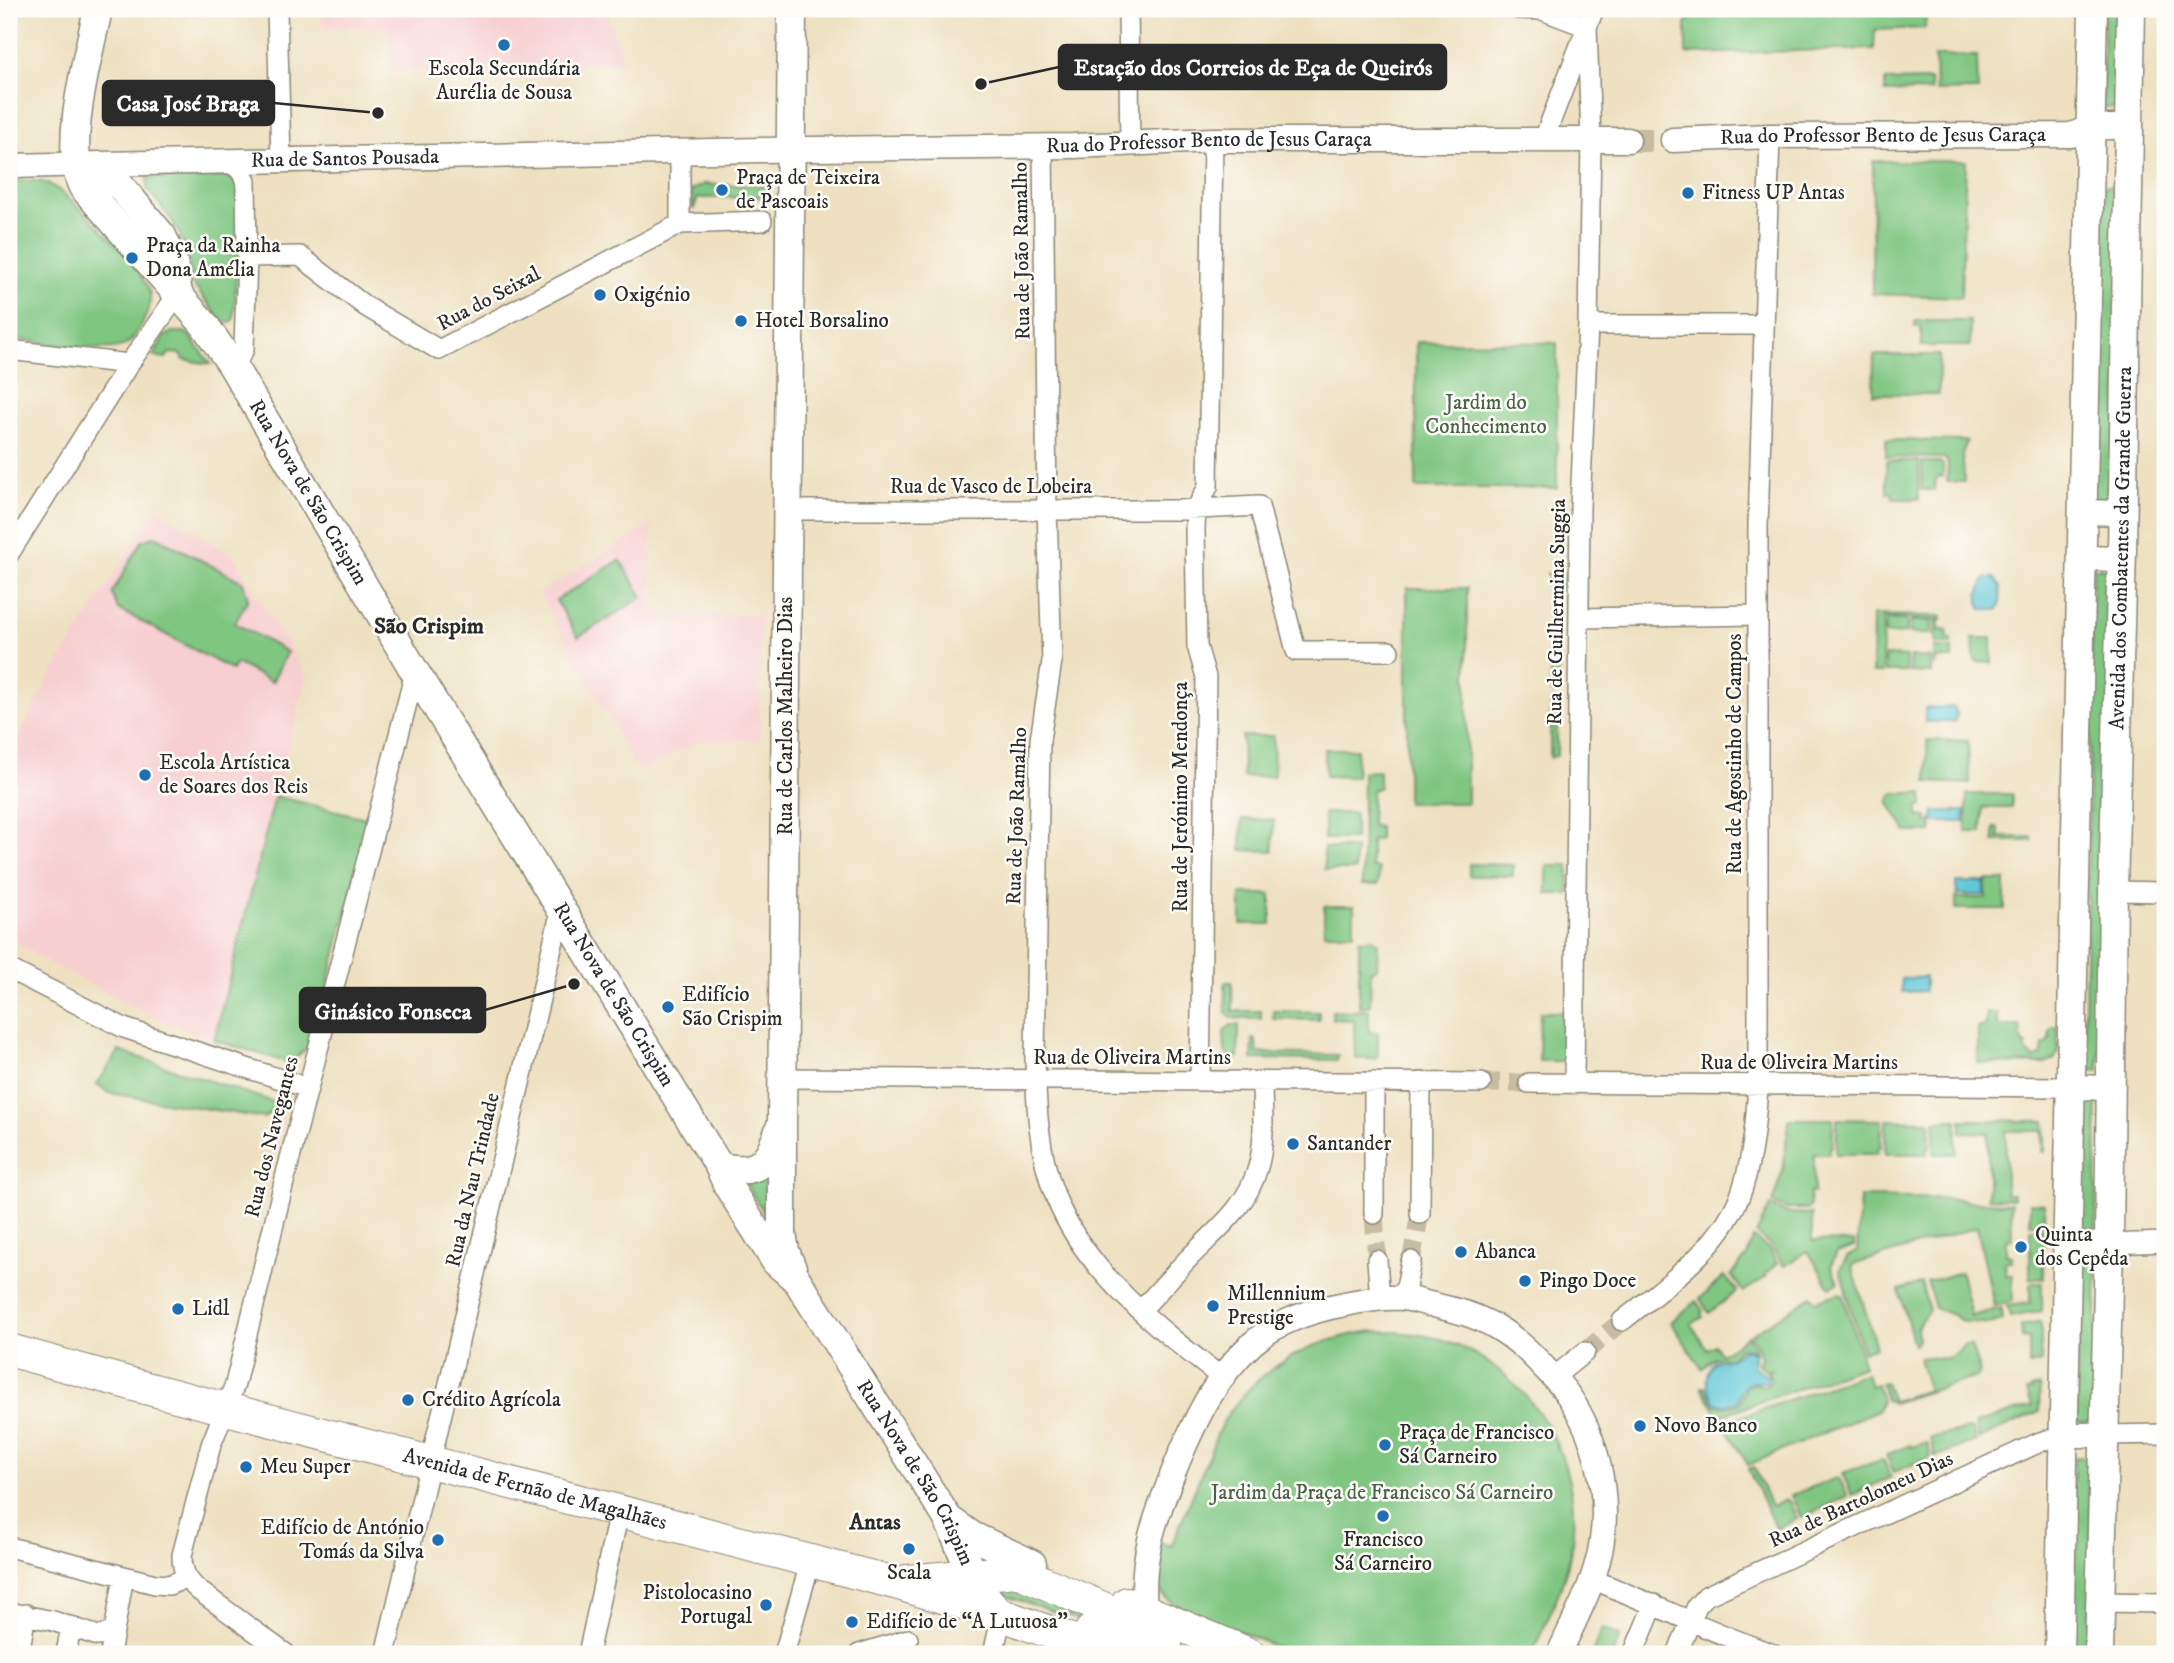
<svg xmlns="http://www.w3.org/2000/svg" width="2174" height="1663" font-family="'IM FELL DW Pica',serif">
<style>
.built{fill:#f7cfd0}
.green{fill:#7fc681;stroke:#557856;stroke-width:2}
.water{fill:#5ec8d7;stroke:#447a81;stroke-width:2}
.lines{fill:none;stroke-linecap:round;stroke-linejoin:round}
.minor-tunnel{stroke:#c7bca2;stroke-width:19;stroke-dasharray:19 10;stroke-linecap:butt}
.tertiary-tunnel{stroke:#c7bca2;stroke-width:24;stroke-dasharray:24 12;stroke-linecap:butt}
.minor-casing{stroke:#8c8676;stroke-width:22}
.tertiary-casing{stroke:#8c8676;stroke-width:27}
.secondary-casing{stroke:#8c8676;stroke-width:31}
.primary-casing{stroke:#8c8676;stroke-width:34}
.minor{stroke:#fff;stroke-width:19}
.tertiary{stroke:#fff;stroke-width:24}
.secondary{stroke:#fff;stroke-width:28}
.primary{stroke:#fff;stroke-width:32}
.poi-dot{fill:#1f6fb2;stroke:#fdfcf7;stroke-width:2.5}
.labels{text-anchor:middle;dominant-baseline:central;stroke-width:5;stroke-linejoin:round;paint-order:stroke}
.poi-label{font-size:21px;fill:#2b2b2b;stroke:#fdfcf7;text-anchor:start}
.street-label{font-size:21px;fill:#2b2b2b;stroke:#fdfcf7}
.park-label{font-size:21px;fill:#486149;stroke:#fdfcf7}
.neighbourhood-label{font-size:23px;font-weight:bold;fill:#2b2b2b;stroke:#fdfcf7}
.leader{fill:none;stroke:#2b2b2b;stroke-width:2.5}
.callout-dot{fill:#2b2b2b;stroke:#fdfcf7;stroke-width:2.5}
.callout{fill:#2b2b2b;stroke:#2b2b2b;stroke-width:2.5}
.callout-label{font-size:23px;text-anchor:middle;font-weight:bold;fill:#fff}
</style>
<rect width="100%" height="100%" fill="#fdfcf7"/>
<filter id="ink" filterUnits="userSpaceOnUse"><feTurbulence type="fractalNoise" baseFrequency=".0143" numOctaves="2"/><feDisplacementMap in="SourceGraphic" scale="14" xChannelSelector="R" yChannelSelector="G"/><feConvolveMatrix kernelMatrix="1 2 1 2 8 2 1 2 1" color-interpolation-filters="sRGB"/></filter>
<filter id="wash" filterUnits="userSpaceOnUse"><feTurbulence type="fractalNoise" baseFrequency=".00686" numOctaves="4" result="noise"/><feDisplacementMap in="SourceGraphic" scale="28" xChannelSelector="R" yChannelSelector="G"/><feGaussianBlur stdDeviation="1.57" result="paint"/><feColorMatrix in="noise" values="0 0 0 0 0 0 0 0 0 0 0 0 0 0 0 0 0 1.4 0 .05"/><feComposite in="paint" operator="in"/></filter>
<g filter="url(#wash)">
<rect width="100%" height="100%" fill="#eee0c0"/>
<path class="built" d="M322,9H618L608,16L624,63L390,71V28L322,27Z
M156,509L234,556L307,676L214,1040L147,1014L46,961L9,938V754L53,671Z
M652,524L651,615L760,614V740L700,741L638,772L539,593Z"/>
<path class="green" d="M1701,9H1926L1925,28L1875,30L1874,49L1686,54V23Z
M2104,9H2124L2123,108H2102Z
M1935,56H1977L1978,90L1936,91Z
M1930,80L1931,91L1885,92V81Z
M1873,161H1966L1961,297L1872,294Z
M230,177L238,186L239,224L234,319L231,322L223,323L192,283L188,257L179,233L171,219L147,189V178Z
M9,181C20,181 35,179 46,183C68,190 146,271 150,294C152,308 138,337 125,345C107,355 32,341 9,338Z
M704,184L766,186V197L698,198L693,210L691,190Z
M2100,186H2122L2115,500L2092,499Z
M1915,321H1970V346H1921V327H1915Z
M172,332H185L189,335L211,364L184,360L181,354L169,353L166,358L153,356L164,336Z
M1416,342L1557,343V488H1416Z
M1874,355H1939V394H1873Z
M1886,440L1967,441C1959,459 1965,465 1964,482H1947L1948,463L1945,458L1886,457Z
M1886,461H1919V499H1893L1892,492L1887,493Z
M1922,462H1940L1943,465V477L1939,476L1935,480L1934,490H1922Z
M155,536L243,582L248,599L235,623L287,652L272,682L236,663L232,670L118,609L112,593L142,541Z
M620,560L643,597L578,637L556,600Z
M2093,568L2113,569L2099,1071L2086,1070L2084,1066Z
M1547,573H1571V583L1568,588H1549Z
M1407,588H1467V803H1407Z
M1873,615L1942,616V620L1883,618L1882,673H1872Z
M1886,620H1907V633L1885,634Z
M1911,621H1932V634H1910Z
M1935,621H1939V630H1947L1948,639H1952V644H1935Z
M1973,638H1992V663L1976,662L1974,656Z
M1550,646H1558V693H1551Z
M1934,648H1952V659H1936L1935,666H1934Z
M1885,656L1906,657V672H1885Z
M1910,657L1931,658V673L1909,672Z
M1551,700H1557V756L1550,757Z
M1242,736H1273L1274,776L1243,777Z
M1927,740L1968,741L1970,784L1927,782Z
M1325,749H1357L1356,777L1325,776Z
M1379,771V787L1372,790L1371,825L1379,827V839L1371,841V867L1379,869L1378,885H1362L1363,772Z
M1894,793H1923V806H1918V816L1927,817V822L1932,821V832H1907L1888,802Z
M1967,794H2012V808H1983L1982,832H1966Z
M275,796L370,819L313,1043L294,1059L286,1062L214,1040Z
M1324,813H1355V839H1324Z
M1242,819L1274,820L1273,851L1241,850Z
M1994,828H1999V837H2032V841H1994Z
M1324,848H1355V870H1324Z
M1469,864L1513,865V876H1469Z
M1547,865H1569V894H1547Z
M1986,880H2005V909H1956V898H1986Z
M1241,894H1271V924H1241Z
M1324,906H1354V933H1324Z
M1372,938L1378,943L1377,968L1371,970L1370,1006H1359V940Z
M1225,982H1232L1233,1011H1261V1019L1231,1018L1226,1012Z
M1369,1010V1032L1378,1033V1055L1375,1059H1355L1354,1020L1332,1019V1011Z
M1273,1011L1319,1012V1020L1273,1019Z
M1540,1012H1569L1567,1061H1539Z
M1986,1013H1997V1026H2020L2021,1034L2019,1038L2023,1040V1044L2027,1045L2025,1049L2034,1059L2042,1055L2043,1044H2047L2051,1037L2049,1035L2051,1028L2058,1027V1052L2055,1059L2045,1064L1978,1063V1027L1986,1026Z
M1231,1025H1239L1238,1058L1229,1057L1225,1051L1224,1031Z
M1253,1039H1256L1257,1053L1338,1055L1337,1060L1252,1059Z
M119,1051L280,1104L264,1118L109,1093L97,1084Z
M2097,1097L2096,1231H2083L2079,1228L2080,1098Z
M1789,1119H1833L1832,1147H1830L1829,1154H1814V1193L1810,1192V1206L1808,1209H1787L1772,1203L1783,1170Z
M1837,1119L1882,1120L1881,1148H1878V1154H1836Z
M1886,1120L1930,1121V1149H1927V1154H1885Z
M1957,1120L1956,1154H1934L1935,1121Z
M1961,1120L2045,1121V1152H2042V1131H2006V1194H2013V1199L1988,1198V1133L1961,1132Z
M765,1175L766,1216L744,1181Z
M1860,1197L1963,1199L1968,1202L2011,1203L2012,1239L2006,1240V1254L2012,1255V1261H2005L2006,1275H2012L2013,1301L1994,1306L1977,1227L1852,1265L1876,1347L1863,1352L1840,1270L1847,1257L1857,1251Z
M2030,1203L2044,1204V1224H2030Z
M1770,1206L1787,1213L1812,1214V1241L1854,1242V1247L1837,1253L1831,1265L1838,1283L1831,1287L1829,1286L1808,1251L1784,1266L1770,1245L1756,1234Z
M2030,1229H2044L2043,1279L2030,1278Z
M1753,1238L1768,1248L1777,1263L1765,1274L1766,1277L1743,1292L1731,1275L1747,1256Z
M2089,1260L2097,1263L2094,1422L2081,1423L2076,1420L2080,1262Z
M1961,1272L1971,1316L2001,1308L2002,1320L1990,1324L1962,1321L1953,1315L1935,1308L1927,1282Z
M1724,1276L1737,1290L1735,1293L1709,1313L1700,1299Z
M1921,1283L1929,1310L1917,1328L1918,1341L1914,1345L1899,1290Z
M2030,1283H2042V1311L2010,1317L2007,1306L2030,1303Z
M1839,1293L1843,1295L1864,1366L1719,1416L1701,1387H1705L1715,1405L1727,1407L1739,1404L1746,1386L1754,1383L1764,1386L1771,1382V1378L1767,1371L1773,1369L1766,1370L1758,1364L1761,1357L1759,1350L1750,1335L1812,1296L1816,1301Z
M1696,1301L1703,1311L1701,1313L1703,1317L1691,1324L1707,1349L1714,1345L1721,1354L1748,1336L1756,1354L1750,1349L1740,1348L1730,1358H1714L1702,1369L1671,1322Z
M2041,1321V1362L2029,1365V1339L2022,1338L2021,1326Z
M1374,1331C1397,1332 1420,1333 1443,1340C1529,1369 1586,1459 1571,1550C1565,1586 1546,1621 1532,1654H1293L1174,1604C1147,1586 1152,1568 1162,1543L1171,1546C1183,1518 1195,1490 1206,1462C1212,1449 1216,1434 1223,1422C1257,1367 1312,1339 1374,1331Z
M1964,1345H1971L1980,1373L1977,1377L1893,1403L1886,1400L1881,1383L1885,1382L1892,1401L1928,1390L1919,1358C1940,1354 1944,1368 1964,1345Z
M1866,1373L1870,1386L1877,1384L1882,1401L1878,1410L1748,1465L1723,1423Z
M2040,1386L2039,1412L1979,1439L1975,1424L2032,1406L2027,1391L2032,1390L2031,1388Z
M1969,1429L1972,1430L1976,1441L1935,1457L1930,1438Z
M1924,1443L1927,1444L1931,1457L1894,1472L1886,1455L1910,1445L1911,1447Z
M2078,1457L2091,1459L2089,1654H2066L2074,1459Z
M1881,1460L1884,1461L1891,1477L1852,1495L1842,1473Z
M1754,1467L1770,1504L1772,1506L1785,1500L1789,1501L1797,1519L1776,1529L1748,1469Z
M1836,1478L1840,1480L1848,1496L1801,1518L1791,1495Z
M995,1580L1153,1634L1135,1639L997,1593Z
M1603,1628L1620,1636L1613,1654H1591Z"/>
<path class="water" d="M1993,577L2001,586L2000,605L1998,610L1982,609C1975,599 1981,587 1986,578Z
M1954,707L1957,715L1954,722H1925V708Z
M1934,811H1965L1964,822H1933Z
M1956,882H1984V895H1957Z
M1925,977V991L1902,992L1901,979Z
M1744,1349L1751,1351L1754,1355V1367L1768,1376V1382H1749L1741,1390L1737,1402L1725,1405L1715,1403C1707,1387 1701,1376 1715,1361L1730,1360Z"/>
</g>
<g filter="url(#ink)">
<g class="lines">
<path class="minor-tunnel" d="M1481,1083H1529
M1374,1214L1377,1260
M1411,1261L1420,1214
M1585,1352L1622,1321"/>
<path class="tertiary-tunnel" d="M1628,140H1673"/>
<g class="minor-casing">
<path id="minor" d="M277,9L281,160
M1128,9L1130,144
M1518,9L1542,10L1587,27
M1543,141L1594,9
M1043,146L1047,510L1052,661L1040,740L1035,1056C1036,1103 1038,1154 1056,1198C1085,1272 1160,1330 1221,1377
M680,153V224
M230,162L240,170L246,181L247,257L244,349L238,360L232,365
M247,257L300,256L365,306L439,350L680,224L762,221
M1588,325H1763
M9,350L129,364
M787,510H1178L1259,506L1296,651H1389
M9,554L129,364L178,294
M1579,618L1757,615
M2113,891L2165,892
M9,969L124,1028L308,1088
M782,1078L1481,1083
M1200,1081L1206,677L1197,646L1195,529L1196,509L1208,487L1213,140
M1529,1083L2069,1087
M1574,1084L1580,507L1588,325L1591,141L1587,27
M1374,1214V1082
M1420,1214L1421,1082
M2109,1244L2165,1242
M1377,1260L1380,1299
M1404,1298L1411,1261
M1141,1310C1157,1293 1172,1276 1188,1259C1216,1230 1247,1208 1258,1167C1266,1141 1262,1109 1262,1082
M1622,1321C1667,1285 1725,1244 1743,1187C1753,1154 1756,1119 1758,1085V527L1770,136
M1554,1377L1585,1352
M2104,1435L2165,1434
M9,1547L155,1584L169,1585L186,1578
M1592,1579C1653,1604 1711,1632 1773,1654
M2101,1602L2165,1603
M9,1612L53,1621L98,1636L113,1632
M19,1654L26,1614
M66,1654L71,1626
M110,1654L124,1576
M286,1654L198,1590C186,1579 182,1571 182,1555L211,1445L235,1384L285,1178L415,672
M385,1654L561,910
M588,1654L619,1512
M784,1654L810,1563
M859,1654L908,1639
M993,1654L1002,1615
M1633,1654L1654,1604
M1677,1654L1697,1606L1706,1596L2040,1442L2064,1435"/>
</g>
<g class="tertiary-casing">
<g id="tertiary">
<path id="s1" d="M1673,140L1770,136L2071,135L2092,127H2129"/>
<path id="s2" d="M9,166L812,149L1073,146L1213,140H1628"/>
<path d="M2084,512L2123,513"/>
<path d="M2083,558L2122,559"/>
<path d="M2069,1087L2111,1088"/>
<path d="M2067,1250L2082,1245L2109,1244"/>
<path d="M2064,1435H2104"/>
<path d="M1145,1611C1140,1555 1155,1519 1175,1468C1194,1422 1215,1376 1253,1343C1278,1321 1313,1310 1345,1304C1364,1300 1383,1297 1403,1298C1413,1299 1424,1303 1434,1305C1449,1309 1465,1312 1480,1319C1502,1328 1523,1345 1539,1362C1550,1374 1562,1385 1570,1398C1597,1438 1609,1493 1602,1540C1597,1580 1575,1618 1559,1654"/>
</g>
</g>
<g class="secondary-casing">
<g id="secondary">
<path id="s3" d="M98,9C89,54 62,146 83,187L204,324L232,365L415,672L719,1166L728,1186L776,1262L797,1280L948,1519L977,1586L1002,1615"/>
<path d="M792,9L782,1124V1234L785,1251L793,1271"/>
<path d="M76,165L104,176L121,187L162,236L173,261L178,294"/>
<path d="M719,1166C758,1176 768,1164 780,1128"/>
<path d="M948,1519L972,1536L1032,1564"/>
<path d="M2059,1654L2093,9"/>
<path id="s4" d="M2099,1654L2109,1244L2113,891L2122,550L2131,9"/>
</g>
</g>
<g class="primary-casing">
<g id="primary">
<path id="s5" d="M9,1350L142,1387L895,1583L1002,1615L1111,1654"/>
<path d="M907,1581L1017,1571L1126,1618L1145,1611"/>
<path d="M1127,1603L1249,1654"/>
<path d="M1091,1631C1109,1636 1151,1655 1166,1644L1164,1634L1145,1611"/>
</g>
</g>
<use href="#minor" class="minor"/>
<use href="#tertiary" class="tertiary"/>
<use href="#secondary" class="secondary"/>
<use href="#primary" class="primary"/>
</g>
</g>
<g class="poi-dot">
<circle cx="504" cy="45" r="7"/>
<circle cx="722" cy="190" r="7"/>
<circle cx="1688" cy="193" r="7"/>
<circle cx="132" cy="258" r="7"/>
<circle cx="600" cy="295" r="7"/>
<circle cx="741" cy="321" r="7"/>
<circle cx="145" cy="775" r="7"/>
<circle cx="668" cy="1007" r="7"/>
<circle cx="1293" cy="1144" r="7"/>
<circle cx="2021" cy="1247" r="7"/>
<circle cx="1461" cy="1252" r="7"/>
<circle cx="1525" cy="1281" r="7"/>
<circle cx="1213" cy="1306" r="7"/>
<circle cx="178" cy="1309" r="7"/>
<circle cx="408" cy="1400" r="7"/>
<circle cx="1640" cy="1426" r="7"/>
<circle cx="1385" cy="1445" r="7"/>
<circle cx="246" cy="1467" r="7"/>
<circle cx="1383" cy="1516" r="7"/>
<circle cx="438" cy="1540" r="7"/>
<circle cx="909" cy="1549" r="7"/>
<circle cx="766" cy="1605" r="7"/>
<circle cx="852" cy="1622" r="7"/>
</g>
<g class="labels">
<g class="poi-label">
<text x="504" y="69" text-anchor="middle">Escola Secundária<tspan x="504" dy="24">Aurélia de Sousa</tspan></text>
<text x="736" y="178">Praça de Teixeira<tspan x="736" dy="24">de Pascoais</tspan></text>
<text x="1702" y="193">Fitness UP Antas</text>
<text x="146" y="246">Praça da Rainha<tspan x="146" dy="24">Dona Amélia</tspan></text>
<text x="614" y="295">Oxigénio</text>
<text x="755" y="321">Hotel Borsalino</text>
<text x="159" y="763">Escola Artística<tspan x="159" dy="24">de Soares dos Reis</tspan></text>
<text x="682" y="995">Edifício<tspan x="682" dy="24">São Crispim</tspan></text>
<text x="1307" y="1144">Santander</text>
<text x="2035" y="1235">Quinta<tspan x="2035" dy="24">dos Cepêda</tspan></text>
<text x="1475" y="1252">Abanca</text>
<text x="1539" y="1281">Pingo Doce</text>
<text x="1227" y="1294">Millennium<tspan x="1227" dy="24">Prestige</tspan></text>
<text x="192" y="1309">Lidl</text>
<text x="422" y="1400">Crédito Agrícola</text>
<text x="1654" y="1426">Novo Banco</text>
<text x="1399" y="1433">Praça de Francisco<tspan x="1399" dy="24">Sá Carneiro</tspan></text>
<text x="260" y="1467">Meu Super</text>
<text x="424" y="1528" text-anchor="end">Edifício de António<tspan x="424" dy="24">Tomás da Silva</tspan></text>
<text x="1383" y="1540" text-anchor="middle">Francisco<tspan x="1383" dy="24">Sá Carneiro</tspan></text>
<text x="909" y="1573" text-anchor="middle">Scala</text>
<text x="752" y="1593" text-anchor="end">Pistolocasino<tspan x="752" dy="24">Portugal</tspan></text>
<text x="866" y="1622">Edifício de “A Lutuosa”</text>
</g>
<g class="street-label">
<text stroke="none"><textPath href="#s1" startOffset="210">Rua do Professor Bento de Jesus Caraça</textPath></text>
<text stroke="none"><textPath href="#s2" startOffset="1200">Rua do Professor Bento de Jesus Caraça</textPath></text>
<text stroke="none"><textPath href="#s2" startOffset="336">Rua de Santos Pousada</textPath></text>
<text transform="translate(1022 251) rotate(-91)">Rua de João Ramalho</text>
<text transform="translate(489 299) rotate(-28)">Rua do Seixal</text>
<text x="991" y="487">Rua de Vasco de Lobeira</text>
<text stroke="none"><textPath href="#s3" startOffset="562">Rua Nova de São Crispim</textPath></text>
<text stroke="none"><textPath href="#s4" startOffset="1106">Avenida dos Combatentes da Grande Guerra</textPath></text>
<text transform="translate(1557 612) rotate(-89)">Rua de Guilhermina Suggia</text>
<text transform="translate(786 716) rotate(-90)">Rua de Carlos Malheiro Dias</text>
<text transform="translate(1735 754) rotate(-90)">Rua de Agostinho de Campos</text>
<text transform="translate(1181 797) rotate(-90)">Rua de Jerónimo Mendonça</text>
<text transform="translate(1017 816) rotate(-88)">Rua de João Ramalho</text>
<text stroke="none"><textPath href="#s3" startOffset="1150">Rua Nova de São Crispim</textPath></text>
<text x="1132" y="1058">Rua de Oliveira Martins</text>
<text x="1799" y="1063">Rua de Oliveira Martins</text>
<text transform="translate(272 1137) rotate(-76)">Rua dos Navegantes</text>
<text transform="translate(473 1180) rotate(-77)">Rua da Nau Trindade</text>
<text stroke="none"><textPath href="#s3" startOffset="1717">Rua Nova de São Crispim</textPath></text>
<text stroke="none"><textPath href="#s5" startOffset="544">Avenida de Fernão de Magalhães</textPath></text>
<text transform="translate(1861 1500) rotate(-25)">Rua de Bartolomeu Dias</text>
</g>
<g class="park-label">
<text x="1486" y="403">Jardim do<tspan x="1486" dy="24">Conhecimento</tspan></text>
<text x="1382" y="1493">Jardim da Praça de Francisco Sá Carneiro</text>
</g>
<g class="neighbourhood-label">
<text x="429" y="626">São Crispim</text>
<text x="875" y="1522">Antas</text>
</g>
</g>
<path class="leader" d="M981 84L1059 67M378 113L274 103M574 984L485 1010"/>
<g class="callout-dot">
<circle cx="981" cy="84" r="7"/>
<circle cx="378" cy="113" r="7"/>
<circle cx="574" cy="984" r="7"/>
</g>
<g class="callout">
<rect x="1059" y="45" width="387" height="44" rx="7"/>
<rect x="103" y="81" width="171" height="44" rx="7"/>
<rect x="300" y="988" width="185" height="44" rx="7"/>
</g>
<g class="callout-label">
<text x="1253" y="75">Estação dos Correios de Eça de Queirós</text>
<text x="188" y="111">Casa José Braga</text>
<text x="393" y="1019">Ginásico Fonseca</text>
</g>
<rect width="2174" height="1663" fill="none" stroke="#fdfcf7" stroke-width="35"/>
</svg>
